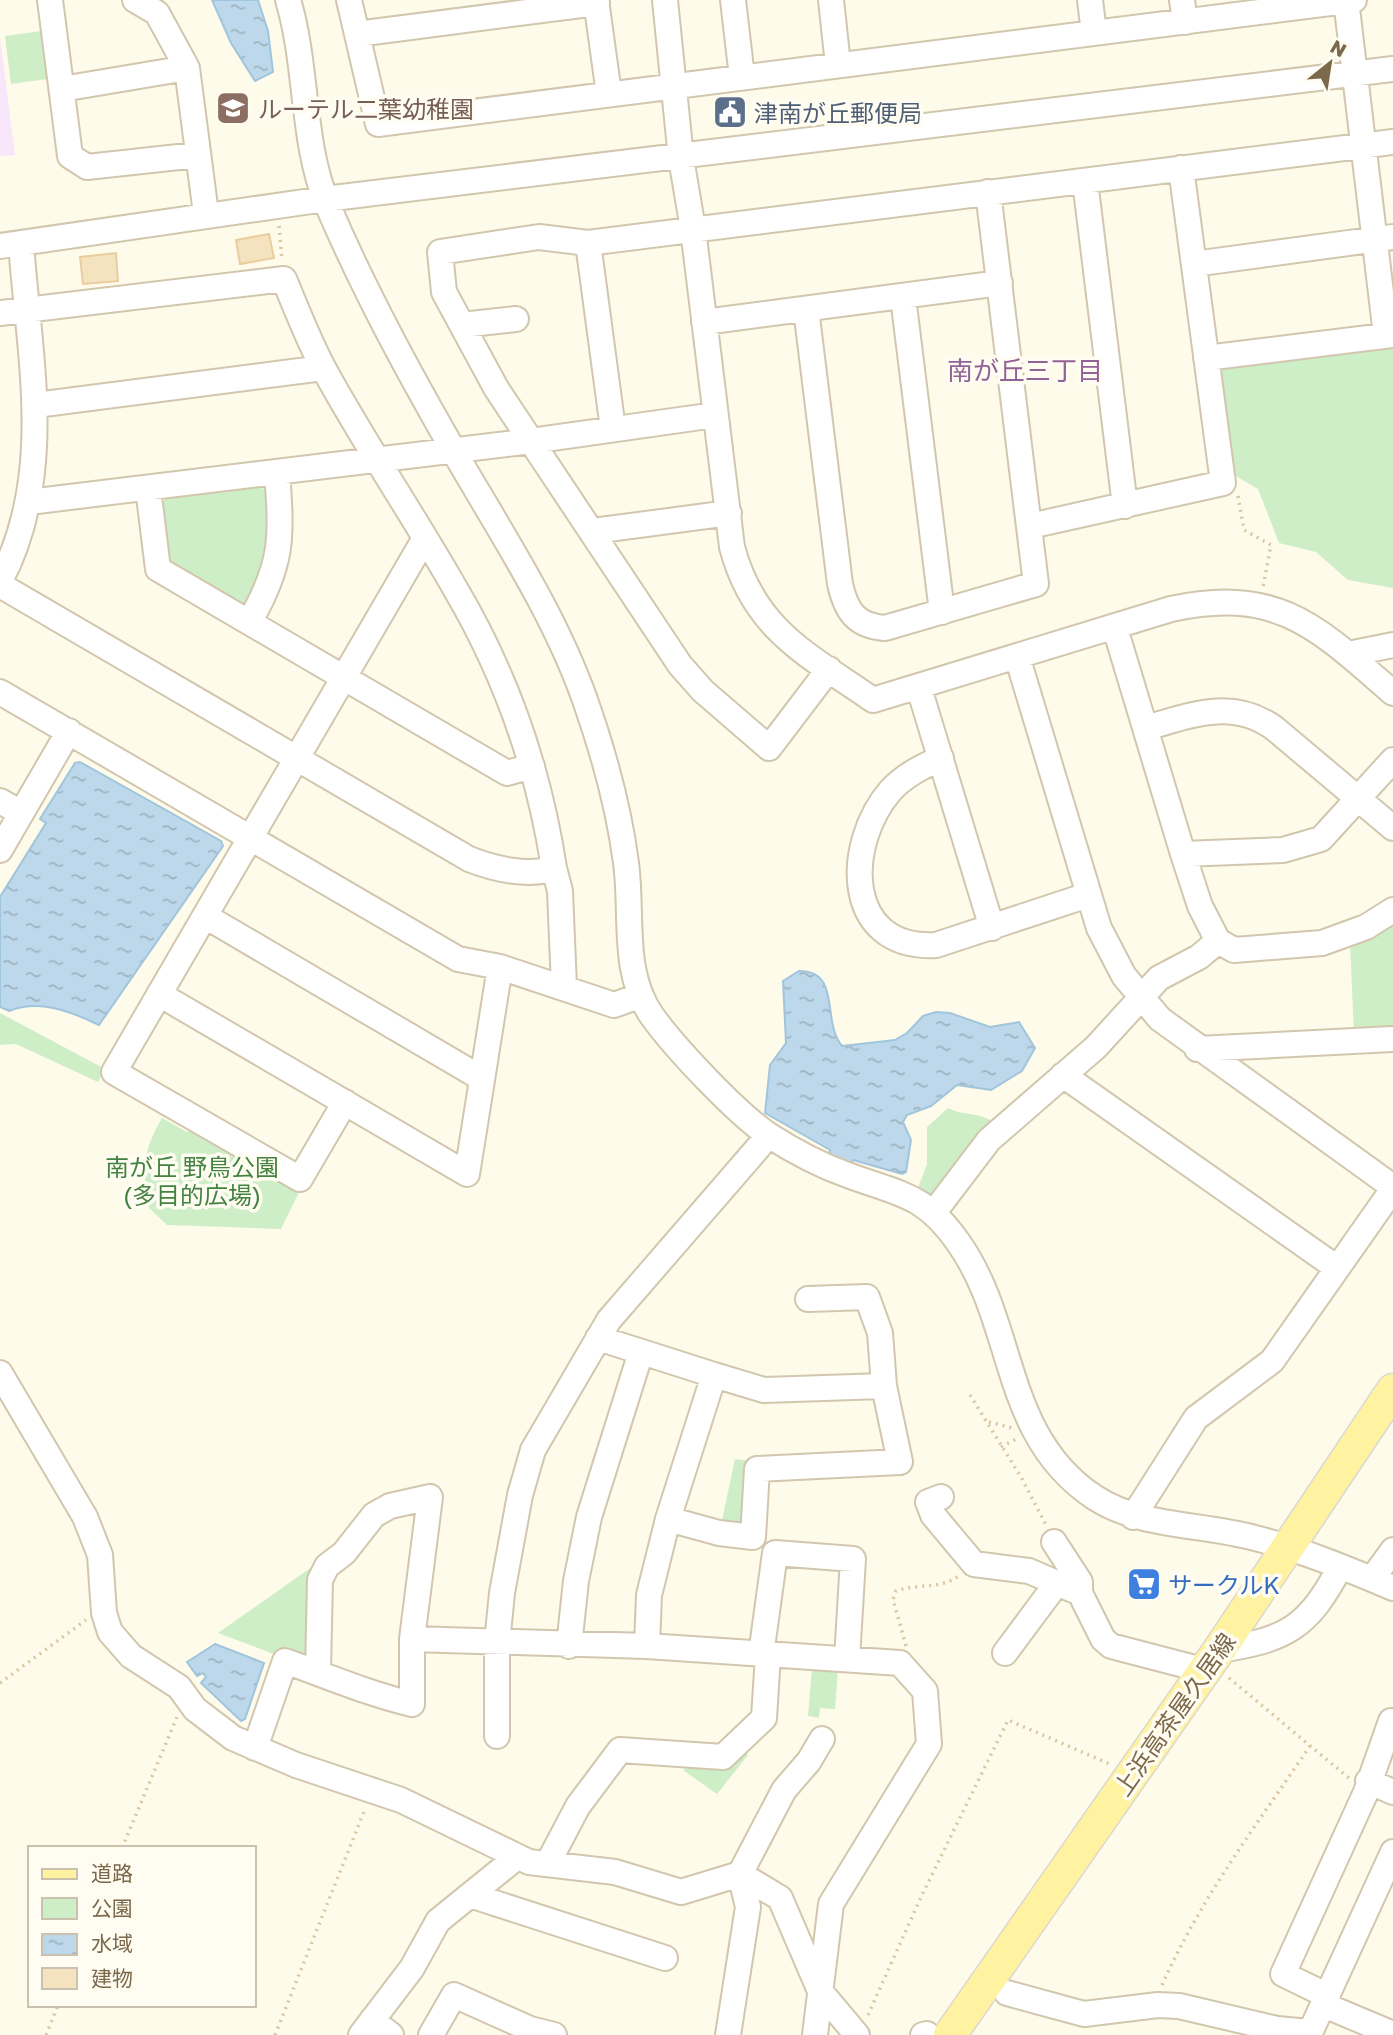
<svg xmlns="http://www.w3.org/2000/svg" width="1393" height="2035" font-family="'Golos Text','Noto Sans JP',sans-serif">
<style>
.education{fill:#f8e6fb}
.green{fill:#cdeec6}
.water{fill:url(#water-ripples);stroke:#a1c5dc;stroke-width:2}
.building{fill:#f5e2bf;stroke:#e9cd9f;stroke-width:2}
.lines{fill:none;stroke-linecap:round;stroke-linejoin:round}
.minor-casing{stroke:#d2c7ae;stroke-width:28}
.major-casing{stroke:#ddd8d0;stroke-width:35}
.path{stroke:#dbc6a1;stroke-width:3.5;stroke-dasharray:2 5;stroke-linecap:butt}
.minor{stroke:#fff;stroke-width:24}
.major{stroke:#fff2a0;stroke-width:32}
.labels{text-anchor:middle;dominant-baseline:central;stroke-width:7;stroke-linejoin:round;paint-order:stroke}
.education-label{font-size:24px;fill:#785e54;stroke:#fffdf2;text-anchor:start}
.service-label{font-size:24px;fill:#4e5e75;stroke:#fffdf2;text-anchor:start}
.park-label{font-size:24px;fill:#448241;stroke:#fffdf2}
.shop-label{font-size:24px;fill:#366cbe;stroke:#fffdf2;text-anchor:start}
.street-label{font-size:24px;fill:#7c684a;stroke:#fffdf2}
.neighbourhood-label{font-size:26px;fill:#926397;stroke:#fffdf2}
</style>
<defs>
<pattern id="water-ripples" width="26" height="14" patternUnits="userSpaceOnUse" patternTransform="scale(1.75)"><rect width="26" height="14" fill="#bcd8ea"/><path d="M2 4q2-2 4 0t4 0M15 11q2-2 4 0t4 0" fill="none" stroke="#9eb3c0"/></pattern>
</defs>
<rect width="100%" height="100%" fill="#fefbea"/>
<path class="education" d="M0,38L15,155L0,156Z"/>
<path class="green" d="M49,30L55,78L11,84L5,36Z
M1393,344V588L1348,580L1316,552L1279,543L1258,489L1229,472L1215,376L1225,365Z
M260,486L270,495L273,528L251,603L241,606L171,566L164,555L159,508L166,498Z
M1393,922V1030L1354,1033L1350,943Z
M0,1013L105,1069L98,1082L16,1044L0,1045Z
M948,1108C964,1116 980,1112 995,1123L939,1192L930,1196L918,1188L927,1164V1127Z
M162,1118L187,1132L192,1127L301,1188L281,1229L167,1225L149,1208C142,1169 142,1152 162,1118Z
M735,1459L751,1461L747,1521L740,1528L721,1525Z
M323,1559L312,1649L300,1656L282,1649L279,1656L218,1633Z
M812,1667L838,1669L835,1709L820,1708L819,1718L808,1716Z
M744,1750L748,1755L717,1794L683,1770L692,1764Z"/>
<path class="water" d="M212,0H258L268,31L273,72L255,81L231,43Z
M80,762L221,841L223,846L99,1025C70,1011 39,999 9,1011L0,1007V897L46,823L40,819L75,763Z
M799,971C842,971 821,1021 842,1046L895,1040L907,1033L923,1016L936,1012L950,1013L990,1027L1019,1022L1035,1048L1022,1071L991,1090L957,1085L931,1106L907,1115L903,1122L911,1140L906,1172L902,1174L853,1160L849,1166L829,1156L830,1150L765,1113L770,1065L786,1043L783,981Z
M215,1644L264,1663L245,1719L241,1721L201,1683L206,1677L203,1673L197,1676L187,1662Z"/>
<path class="building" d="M269,234L274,258L240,264L236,240Z
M116,253L118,281L83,284L80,257Z"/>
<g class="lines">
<g class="minor-casing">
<path id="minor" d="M50,0L70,156L87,167L197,155
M135,0L157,13L187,68L206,214
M288,0C308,66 301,142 328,206C367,297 414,382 463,467C507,542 556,618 585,700C603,751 619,809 626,863C633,914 621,972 652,1016C675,1048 737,1114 770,1136C792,1150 820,1165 845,1174C897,1194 923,1192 958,1242C1017,1325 1001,1435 1094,1497C1141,1528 1200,1523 1255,1538C1302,1550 1348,1569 1393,1588
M349,0L378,124L1354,0
M596,0L609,94
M665,0L681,158L693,229L732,547C754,630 807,654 873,700L1171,609C1278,586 1317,627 1393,693
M733,0L742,77
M831,0L838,65
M1090,0L1094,33
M1182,0L1185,22
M1346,0L1386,335
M357,34L597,3
M62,89L187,68
M1085,181L1125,506
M588,243L613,429
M0,246L325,199L1393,69
M1194,264L1393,237
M903,297L942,612
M806,309L840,584C846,611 856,626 885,628L1036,584L988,192
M0,313L284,279C297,310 309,342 325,371C366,446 414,516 456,590C506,675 539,770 554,868C529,877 494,869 469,859L0,585
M704,322L1000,283
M462,325L516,319
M1206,358L1393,335
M36,405L323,368
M148,488L158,569L507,773L532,766
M29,502L531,441L715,415
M1030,526L1223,483L1181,168
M593,531L729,513
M0,581C56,475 29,357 21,243
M250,621C283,563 282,538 277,472
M1115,628L1183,854L1200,906L1218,941L1234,950L1322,943L1366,927L1393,910
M1348,654L1393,645
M1017,656L1099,928L1124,976L1160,1019L1393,1187
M829,669L769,748L703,691L680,665L531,441L496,388L444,292L440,252L539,237L588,243L1393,142
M919,688L992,928
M0,692L458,959L500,967L467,1174L159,994
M1146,728C1191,715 1232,698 1274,728L1393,828
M941,758C922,767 905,775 891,790C844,844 843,950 936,945L1088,895
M0,801L21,813
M0,850L69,731
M1183,854L1283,850L1321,839L1393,760
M554,868L560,891L564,987
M205,916L481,1078
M500,967L614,1005L639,996
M1197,1049L1393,1039
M1063,1075L1337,1268
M345,1102L300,1179L114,1072L425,538
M935,1211L989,1140L1096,1047L1159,978L1199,957L1218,941
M598,1338L714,1375L668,1519L649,1595L647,1646
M0,1373L85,1517L100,1555L104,1613L110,1632L131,1656L179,1687L195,1709L233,1738L296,1765L401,1800L529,1862L615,1872L681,1892L740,1874L784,1790L809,1761L822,1739
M714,1375L764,1390L884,1386L880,1333L867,1297L808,1299
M941,1497L928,1502L933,1515L974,1564L1029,1571L1080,1593L1103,1639L1111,1646L1203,1670
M1133,1517L1196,1418L1272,1361L1393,1189
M668,1519L719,1533L753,1537L757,1469L900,1462L884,1386
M1054,1542L1080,1582V1593
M1372,1579L1393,1550
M412,1639L647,1646L900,1663L925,1691L929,1744L831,1904L815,2035
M569,1646L576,1581L589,1517L641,1352
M1219,1650C1286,1640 1308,1628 1340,1567
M1005,1653L1057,1583
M761,1655L775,1553L853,1559L847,1659
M497,1736V1643L502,1593L520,1495L533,1450L609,1320L769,1135
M255,1748L285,1661C327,1676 369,1694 412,1704V1639L430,1497L390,1506L374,1515L344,1553L327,1566L320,1580L318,1672
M1368,1781L1393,1792
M548,1863L578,1806L620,1750L723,1757L764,1718L768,1655
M740,1874L780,1898L820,1991L857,2035
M473,1896L665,1958
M1007,1993L1084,2014L1158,2005L1179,2006L1277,2029L1310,2032
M1328,1996L1283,1974L1366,1792L1391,1721
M1324,2005L1393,2034
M372,2020L391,2035
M361,2035L412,1968L438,1921L517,1857
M431,2035L454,1995L530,2029L554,2035
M728,2035L748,1907L740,1874
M923,2035L927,2034
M1309,2035L1393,1852"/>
</g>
<g class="major-casing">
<path id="major" d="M950,2035L1219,1650L1393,1390"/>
</g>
<path class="path" d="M279,226L282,260
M1238,496L1244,530L1271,545L1263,587
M970,1395L1021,1477L1046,1525
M989,1422L1012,1428
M1001,1447L1018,1438
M906,1646L893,1599L896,1591C918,1583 941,1590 960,1575
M1229,1678L1350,1779
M0,1683L86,1620
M122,1848L177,1717
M1162,1985C1201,1898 1257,1824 1310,1746
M868,2015L921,1897L1008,1720L1112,1765
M46,2035L58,2005
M275,2035L365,1809"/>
<use href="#minor" class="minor"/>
<use href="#major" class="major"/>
</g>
<defs>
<g id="school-square" transform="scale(1.75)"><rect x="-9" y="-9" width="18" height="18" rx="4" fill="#8d6e63" stroke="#fffdf2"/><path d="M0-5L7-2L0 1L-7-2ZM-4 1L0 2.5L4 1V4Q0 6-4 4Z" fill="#fff"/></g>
<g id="civic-square" transform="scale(1.75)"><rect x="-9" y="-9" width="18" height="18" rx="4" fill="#5c6f8a" stroke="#fffdf2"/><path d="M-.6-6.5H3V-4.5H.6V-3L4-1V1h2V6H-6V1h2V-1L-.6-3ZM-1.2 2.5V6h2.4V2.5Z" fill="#fff"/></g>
<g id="supermarket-square" transform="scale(1.75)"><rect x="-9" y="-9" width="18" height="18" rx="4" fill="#3f7fe0" stroke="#fffdf2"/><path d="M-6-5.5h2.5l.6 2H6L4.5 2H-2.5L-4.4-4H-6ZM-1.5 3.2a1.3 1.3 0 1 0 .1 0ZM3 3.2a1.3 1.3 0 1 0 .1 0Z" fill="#fff"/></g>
</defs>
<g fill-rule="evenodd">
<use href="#school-square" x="233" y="108"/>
<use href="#civic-square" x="730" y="112"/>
<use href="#supermarket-square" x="1144" y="1584"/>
</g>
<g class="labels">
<g class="education-label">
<text x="258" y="108">ルーテル二葉幼稚園</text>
</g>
<g class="service-label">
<text x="754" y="112">津南が丘郵便局</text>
</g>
<g class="park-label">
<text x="192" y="1166">南が丘 野鳥公園<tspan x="192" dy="28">(多目的広場)</tspan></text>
</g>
<g class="shop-label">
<text x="1168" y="1584">サークルK</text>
</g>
<g class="street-label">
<text transform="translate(1174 1714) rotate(-55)">上浜高茶屋久居線</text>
</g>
<g class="neighbourhood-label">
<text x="1025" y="370">南が丘三丁目</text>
</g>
</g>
<rect x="28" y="1846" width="228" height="161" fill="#fffdf2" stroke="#cbc1af" stroke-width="2"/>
<rect x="42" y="1869" width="35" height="10" fill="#fff2a0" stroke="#cbc1af" stroke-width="2"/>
<text x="91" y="1881" font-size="21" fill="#7c684a">道路</text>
<rect x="42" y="1898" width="35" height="21" fill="#cdeec6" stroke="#cbc1af" stroke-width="2"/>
<text x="91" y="1916" font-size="21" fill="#7c684a">公園</text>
<rect x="42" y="1934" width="35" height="21" fill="url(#water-ripples)" stroke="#cbc1af" stroke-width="2"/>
<text x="91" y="1951" font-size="21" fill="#7c684a">水域</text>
<rect x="42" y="1968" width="35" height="21" fill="#f5e2bf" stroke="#cbc1af" stroke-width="2"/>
<text x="91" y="1986" font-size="21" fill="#7c684a">建物</text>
<g transform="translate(1330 63) rotate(30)" stroke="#fffdf2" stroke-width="5" paint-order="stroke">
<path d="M0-5L12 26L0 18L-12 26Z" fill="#7c684a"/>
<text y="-10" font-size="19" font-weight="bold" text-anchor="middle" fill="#7c684a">N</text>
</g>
</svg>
